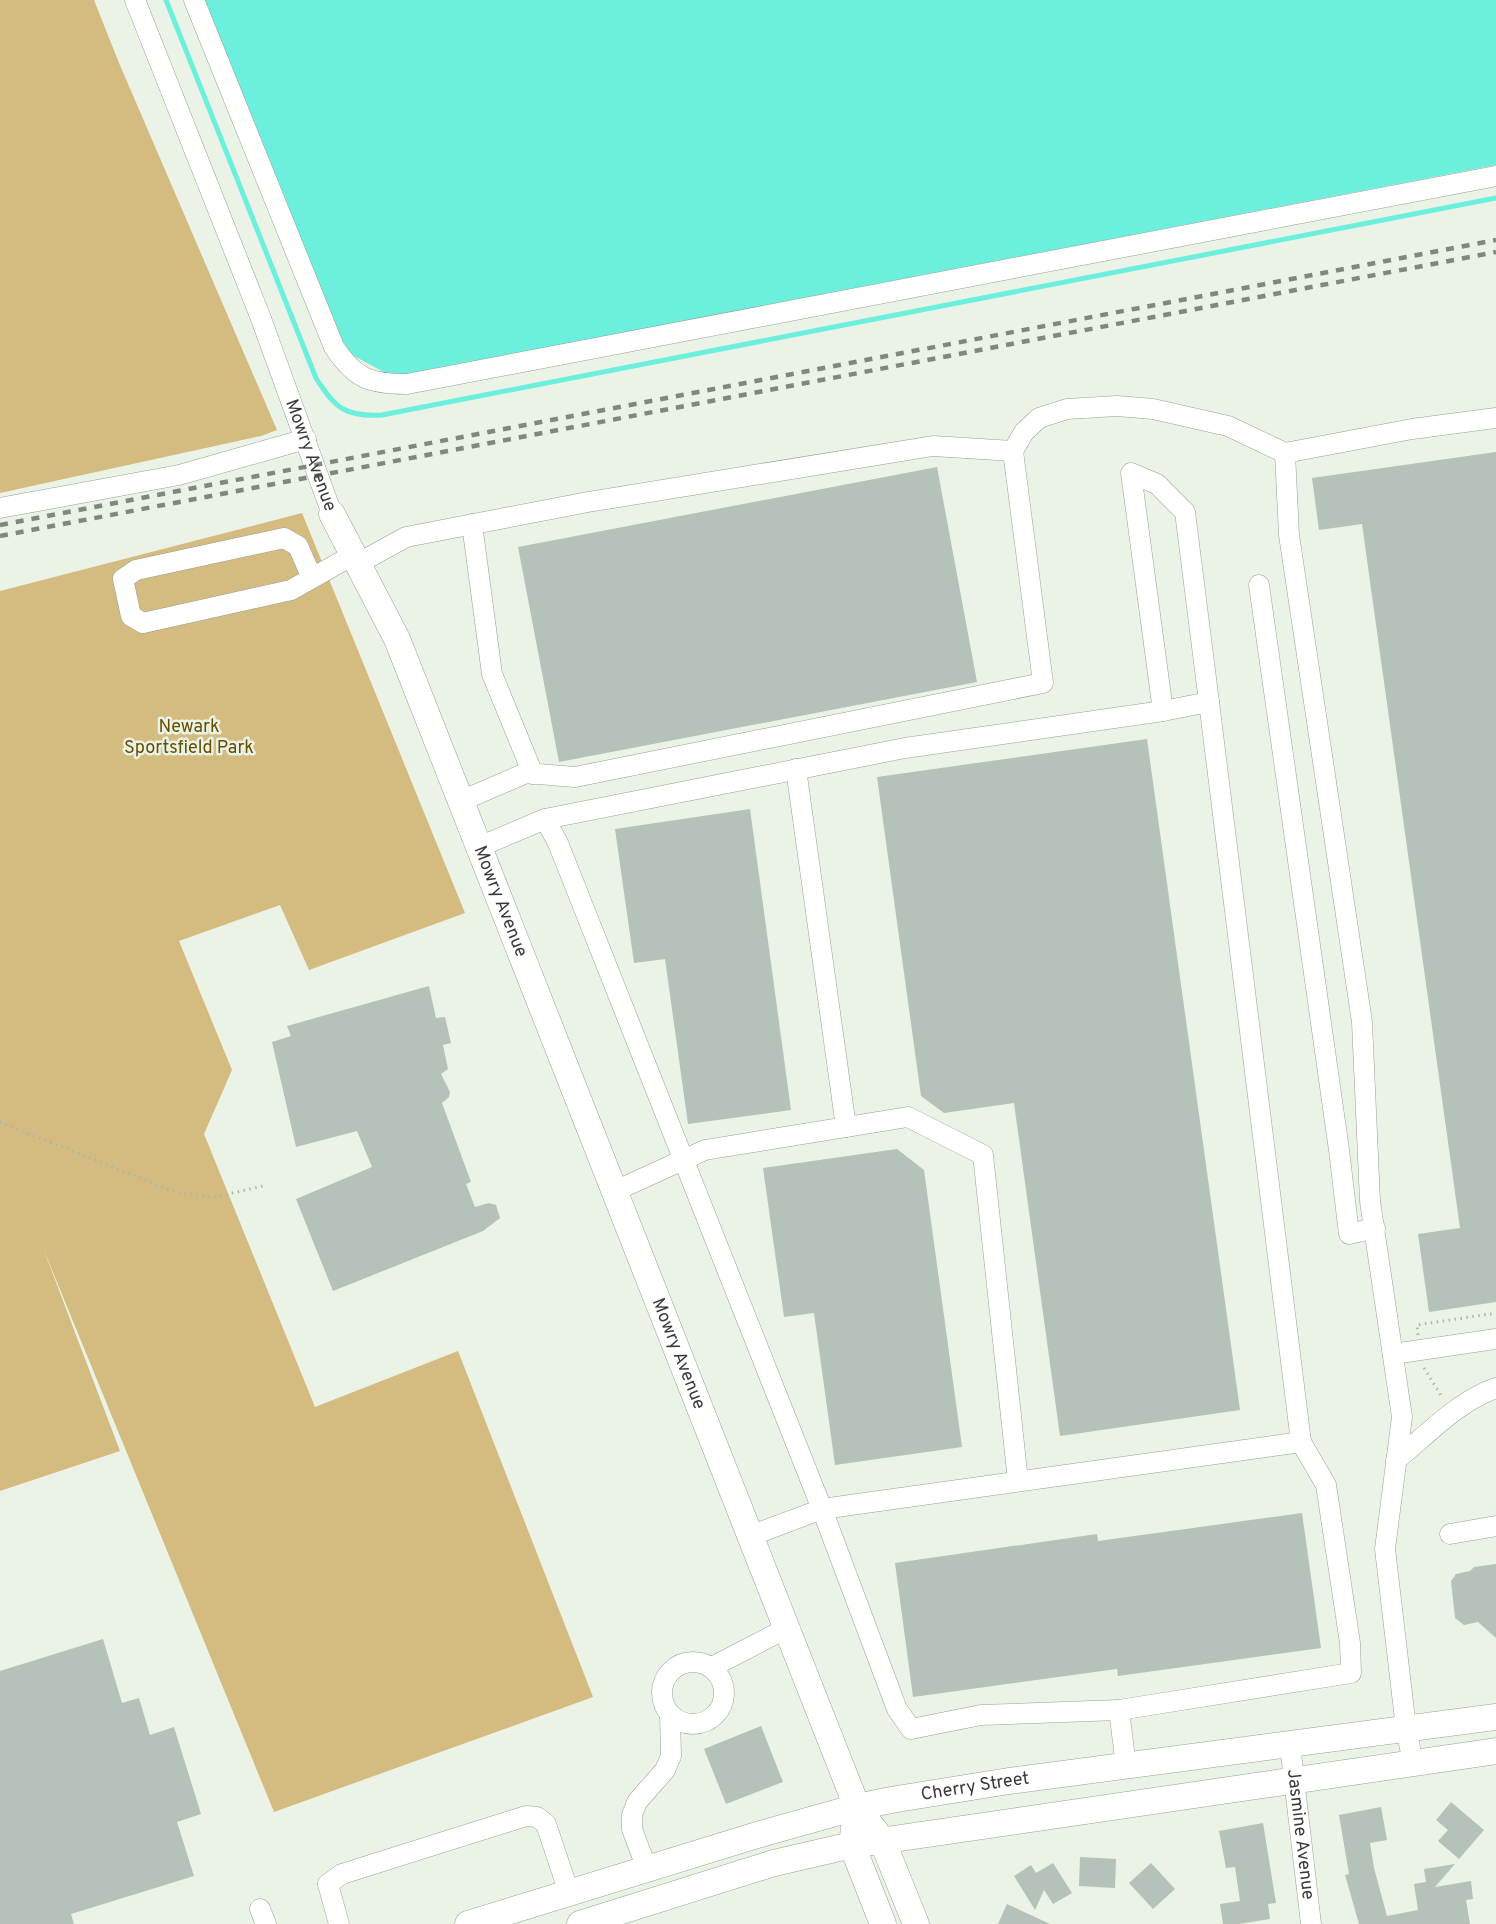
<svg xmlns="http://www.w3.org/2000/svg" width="1496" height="1924" font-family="Overpass,sans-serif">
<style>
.green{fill:#d4bb80}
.water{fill:#6cefdd}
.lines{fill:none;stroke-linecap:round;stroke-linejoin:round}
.stream{stroke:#6cefdd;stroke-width:5}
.building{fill:#b4c2b9}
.minor-casing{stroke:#98a094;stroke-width:21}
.major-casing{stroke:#98a094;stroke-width:27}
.path{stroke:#aeb5ab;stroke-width:3;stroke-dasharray:1.5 4.5;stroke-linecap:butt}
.minor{stroke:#fff;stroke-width:20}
.major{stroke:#fff;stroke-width:26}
.rail{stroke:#81877e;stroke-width:4.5;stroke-dasharray:8 8;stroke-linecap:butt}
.labels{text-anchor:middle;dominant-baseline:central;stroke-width:5;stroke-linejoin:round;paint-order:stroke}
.street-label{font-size:18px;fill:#373a35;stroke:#eaf3e6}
.park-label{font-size:18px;fill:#664e01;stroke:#eaf3e6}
</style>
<rect width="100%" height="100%" fill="#eaf3e6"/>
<path class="green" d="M0,0H94L119,63L277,430L261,436L0,493Z
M302,513L465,913L309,970L280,905L179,941L232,1070L204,1134L315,1407L458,1351L593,1697L274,1812L43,1248L120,1451L0,1491V591Z"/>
<path class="water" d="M203,0H1496V165L393,377L341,349Z"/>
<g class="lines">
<path class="stream" d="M166,0L316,378C335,408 345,417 382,415L1496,198"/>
</g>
<path class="building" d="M1496,452V1302L1429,1312L1418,1234L1460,1228L1362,524L1319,530L1312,478Z
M937,467L977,682L559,762L518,547Z
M1147,739L1240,1410L1060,1436L1014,1103L944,1113L921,1096L877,777Z
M750,809L791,1110L688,1124L665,959L634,963L615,829Z
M429,986L436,1018L445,1017L451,1043L443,1045L448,1069L441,1074L450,1092L449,1097L442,1103L471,1182L466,1184L475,1207L489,1203L496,1205L500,1218L483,1231L333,1291L296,1199L372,1167L357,1131L296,1147L272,1042L291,1036L287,1026Z
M897,1149L924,1170L962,1447L835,1465L814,1313L784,1317L763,1168Z
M1302,1513L1321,1648L1118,1676L1117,1669L913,1697L895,1563L1097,1534L1098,1541Z
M1496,1564V1638L1478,1622L1464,1625L1455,1618L1451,1581L1456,1574L1470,1571L1474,1567Z
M103,1639L122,1703L139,1698L150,1735L174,1727L201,1814L177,1822L194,1876L71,1914L74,1924H0V1671Z
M761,1726L783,1782L726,1804L704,1749Z
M1451,1802L1484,1830L1459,1859L1438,1841L1448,1830L1436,1820Z
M1381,1807L1387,1840L1370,1843L1374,1868L1387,1916L1418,1910L1414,1884L1426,1882L1424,1869L1455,1864L1435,1887L1471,1881L1473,1899L1466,1900L1470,1924H1359L1345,1875L1349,1874L1339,1815Z
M1263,1823L1276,1903L1268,1904L1270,1919L1239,1924H1223L1220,1904L1240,1901L1235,1867L1226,1868L1219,1831Z
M1080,1857L1116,1859L1115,1888L1079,1886Z
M1053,1863L1072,1893L1053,1904L1044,1890L1035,1910L1014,1876L1031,1865L1036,1873Z
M1151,1863L1175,1889L1153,1909L1129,1883Z
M1007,1904L1050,1924H998Z"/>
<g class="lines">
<g class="minor-casing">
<g id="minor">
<path id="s1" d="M135,0L260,316L332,514"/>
<path d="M194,0L334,347C355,379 370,384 407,384L1496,176"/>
<path d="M1013,451L1024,432L1039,418L1067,409L1117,406L1153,409L1228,426L1285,453"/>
<path d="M0,508L179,475L306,439"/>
<path d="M472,524L492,674L533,774"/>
<path d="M357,564L406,537L588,502L933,446L1013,451L1043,683L575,777L526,773L461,801"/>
<path d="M312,578L298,546L284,538L136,570L123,579L131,616L143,623L291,590L353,555"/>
<path d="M1259,585L1339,1150L1349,1234L1375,1228"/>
<path d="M1209,702L1301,1442L1326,1485L1350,1643L1351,1673L1119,1710L981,1715L911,1729L897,1709L822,1509L558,843L545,819L905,748L1163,711Z"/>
<path d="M1163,711L1131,473L1157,484L1185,512L1209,702"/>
<path d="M796,769L846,1127"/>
<path d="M479,847L545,819"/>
<path d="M615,1191L705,1150L908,1117L983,1155L1018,1481"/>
<path d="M1393,1354L1496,1339"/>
<path d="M1396,1460C1427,1435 1458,1401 1496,1388"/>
<path d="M1450,1534L1496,1526"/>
<path d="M750,1536L822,1509L1301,1442"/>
<circle cx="693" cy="1693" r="31"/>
<path d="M712,1667L787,1628"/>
<path d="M1119,1710L1126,1766"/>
<path id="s2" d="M1290,1745L1311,1924"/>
<path d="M1413,1763L1406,1728L1385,1549L1402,1417L1370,1201L1362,1022L1289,535L1285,453L1412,429L1496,418"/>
<path d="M647,1869L632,1829V1815L637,1802L665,1770L671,1756L670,1714"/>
<path d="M260,1909L266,1924"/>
<path d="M339,1924L328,1884L342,1874L526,1816L537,1817L546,1824L569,1893"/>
</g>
</g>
<g class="major-casing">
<g id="major">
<path id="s3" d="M332,514L397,639L857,1807L882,1840L916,1924"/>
<path d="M854,1828L852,1845L883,1924"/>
<path id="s4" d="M468,1924L764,1833L857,1807L891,1800L1009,1781L1496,1717"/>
<path d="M580,1924L774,1863L852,1845L1496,1751"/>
</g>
</g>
<path class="path" d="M0,1122L175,1192L215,1197L263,1186
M1418,1335L1417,1325L1496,1313
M1424,1368L1442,1397"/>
<use href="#minor" class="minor"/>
<use href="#major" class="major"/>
<path class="rail" d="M0,525L1496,240
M0,536L1496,252"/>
</g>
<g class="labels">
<g class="street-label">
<text stroke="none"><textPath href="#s1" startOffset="488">Mowry Avenue</textPath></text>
<text stroke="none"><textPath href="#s3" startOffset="423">Mowry Avenue</textPath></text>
<text stroke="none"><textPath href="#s3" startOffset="909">Mowry Avenue</textPath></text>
<text stroke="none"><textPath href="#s4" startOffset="526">Cherry Street</textPath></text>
<text stroke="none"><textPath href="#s2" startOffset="90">Jasmine Avenue</textPath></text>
</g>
<g class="park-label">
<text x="189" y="727">Newark<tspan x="189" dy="21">Sportsfield Park</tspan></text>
</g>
</g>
</svg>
